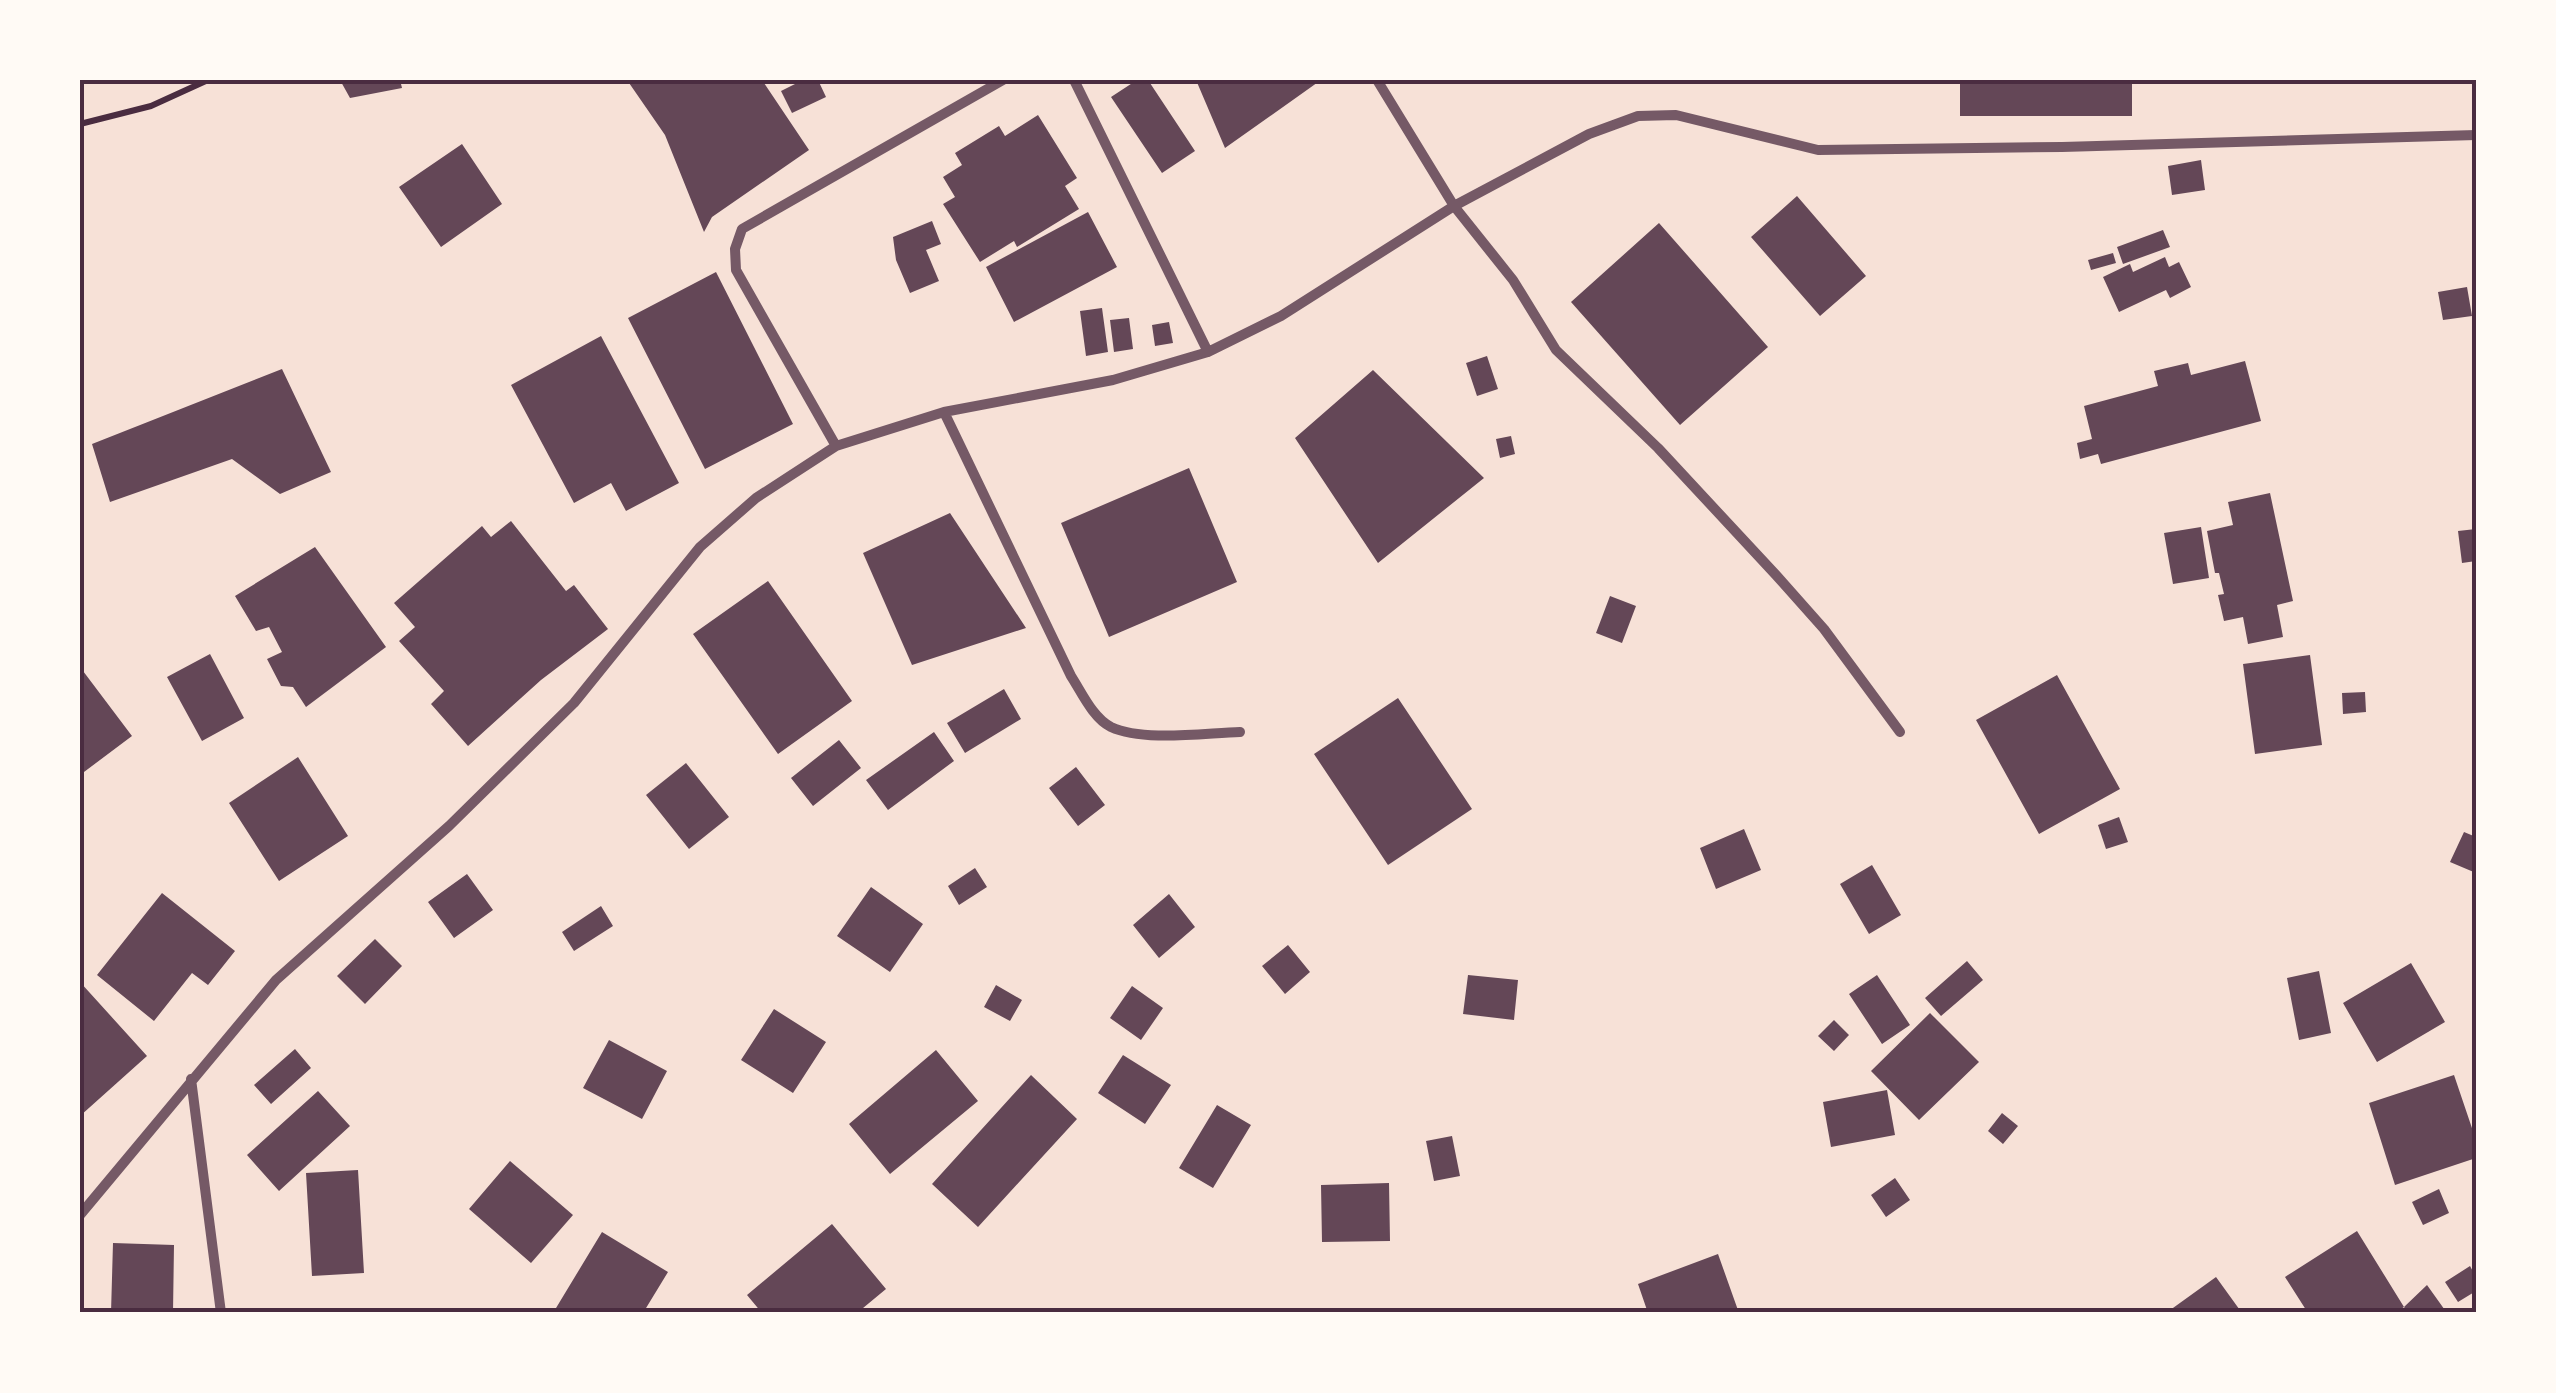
<svg xmlns="http://www.w3.org/2000/svg" width="2556" height="1393" font-family="'Sofia Sans Condensed',sans-serif">
<style>
.building{fill:#644757}
.lines{fill:none;stroke-linecap:round;stroke-linejoin:round}
.path{stroke:#4a2c40;stroke-width:6}
.minor{stroke:#755966;stroke-width:10}
.neatline{fill:none;stroke:#4a2c40;stroke-width:4}
</style>
<rect width="100%" height="100%" fill="#f7e1d7"/>
<path class="building" d="M340,80H400L402,88L350,98Z
M627,80H762L809,150L712,217L704,232L665,135Z
M803,80H818L826,97L792,113L781,91Z
M1137,80H1148L1195,151L1162,173L1111,97Z
M1196,80H1321L1225,148Z
M1960,80H2132V116H1960Z
M1038,115L1077,178L1065,186L1079,209L1017,247L1014,241L980,262L943,204L955,197L943,177L962,165L955,153L999,126L1005,136Z
M462,144L502,204L441,247L399,187Z
M2201,160L2205,190L2172,195L2168,166Z
M1797,196L1866,276L1820,316L1751,237Z
M1088,212L1117,267L1014,322L986,267Z
M932,221L941,244L926,250L939,281L910,293L896,260L893,237Z
M1659,223L1768,347L1680,425L1571,302Z
M2163,230L2170,247L2123,264L2117,247Z
M2113,253L2116,263L2091,270L2088,260Z
M2165,257L2169,267L2179,262L2191,287L2170,298L2166,290L2119,312L2103,277L2130,264L2133,272Z
M716,272L793,424L705,469L628,318Z
M2467,287L2472,316L2443,320L2438,292Z
M1102,308L1108,352L1086,356L1080,311Z
M1129,318L1133,349L1114,352L1110,320Z
M1169,322L1173,343L1155,346L1152,325Z
M601,336L679,483L626,511L611,483L574,503L511,385Z
M1487,356L1498,389L1477,396L1466,363Z
M2245,361L2261,421L2101,464L2098,454L2080,459L2077,443L2092,439L2084,406L2158,386L2154,371L2188,363L2191,375Z
M282,369L331,472L280,494L232,459L110,502L92,444Z
M1373,370L1484,478L1378,563L1295,438Z
M1511,436L1515,454L1500,458L1496,439Z
M1189,468L1237,582L1109,637L1061,523Z
M2270,493L2293,601L2277,605L2283,637L2248,644L2243,617L2224,621L2218,595L2224,594L2219,573H2215L2207,531L2233,525L2228,502Z
M950,513L1026,628L912,665L863,553Z
M511,521L566,591L574,585L608,629L541,680L468,746L431,704L444,691L399,641L415,627L394,603L482,526L491,537Z
M2201,527L2209,578L2173,584L2164,533Z
M2476,529V561L2462,563L2458,531Z
M315,547L386,647L306,707L293,687L281,686L267,659L282,652L269,627L256,631L235,596Z
M768,581L852,701L778,754L693,634Z
M1610,596L1636,606L1622,643L1596,633Z
M210,654L244,718L202,741L167,677Z
M2310,655L2322,745L2255,754L2243,664Z
M80,667L132,736L80,775Z
M2057,675L2120,789L2039,834L1976,720Z
M1004,689L1021,719L965,753L947,723Z
M2365,692L2366,712L2343,714L2342,693Z
M1398,698L1472,809L1388,865L1314,754Z
M934,732L954,761L888,810L866,780Z
M839,740L861,768L813,806L791,778Z
M298,757L348,836L279,881L229,803Z
M686,763L729,817L689,849L646,795Z
M1076,767L1105,805L1078,826L1049,788Z
M2119,817L2128,842L2106,849L2098,825Z
M1744,829L1761,870L1716,889L1700,848Z
M2464,832L2476,837V873L2450,862Z
M1872,865L1901,915L1869,934L1840,884Z
M975,868L987,887L959,905L948,886Z
M467,874L493,910L454,938L428,902Z
M871,887L923,924L890,972L837,936Z
M162,893L235,951L208,985L192,973L154,1021L97,975Z
M1169,894L1195,927L1159,958L1133,925Z
M601,906L613,926L574,951L562,932Z
M375,939L402,966L365,1004L337,976Z
M1288,945L1310,972L1285,994L1262,966Z
M1967,961L1983,980L1941,1016L1925,998Z
M2411,963L2445,1022L2377,1062L2343,1003Z
M2319,971L2331,1033L2299,1040L2287,978Z
M1468,975L1518,980L1514,1020L1463,1014Z
M1877,975L1910,1025L1882,1044L1849,994Z
M80,982L147,1056L80,1116Z
M996,985L1022,1000L1010,1021L984,1007Z
M1132,986L1163,1008L1141,1040L1110,1018Z
M774,1009L826,1042L793,1093L741,1060Z
M1930,1013L1979,1062L1919,1120L1871,1071Z
M1834,1020L1849,1035L1834,1051L1818,1036Z
M609,1040L667,1071L642,1119L583,1088Z
M295,1049L311,1068L271,1104L254,1085Z
M936,1050L978,1101L890,1174L849,1124Z
M1123,1055L1171,1085L1145,1124L1098,1093Z
M1031,1075L1077,1119L978,1227L932,1184Z
M2454,1075L2476,1140V1158L2395,1185L2369,1103Z
M1887,1090L1895,1135L1831,1147L1823,1102Z
M318,1091L350,1126L279,1191L247,1155Z
M1217,1105L1251,1125L1213,1188L1179,1168Z
M2002,1113L2018,1126L2003,1144L1988,1131Z
M1452,1136L1460,1176L1434,1181L1426,1141Z
M510,1161L573,1215L531,1263L469,1209Z
M358,1170L364,1273L312,1276L306,1173Z
M1895,1178L1910,1200L1886,1217L1871,1195Z
M1389,1183L1390,1241L1322,1242L1321,1185Z
M2439,1189L2449,1213L2423,1225L2412,1202Z
M832,1224L886,1289L857,1313H762L747,1295Z
M2357,1231L2404,1307L2395,1313H2308L2285,1277Z
M602,1232L668,1272L643,1313H553Z
M113,1243L174,1245L173,1313H111Z
M1718,1254L1739,1313H1648L1638,1284Z
M2470,1266L2476,1277V1291L2458,1302L2445,1282Z
M2216,1277L2242,1313H2166Z
M2427,1285L2447,1313H2408L2404,1307Z"/>
<g class="lines">
<path class="path" d="M80,124L151,106L208,80"/>
<path class="minor" d="M1074,80L1208,352
M1377,80L1454,206L1513,280L1556,350L1658,448L1776,575L1824,629L1900,732
M944,412L1071,676C1082,693 1093,718 1111,727C1143,742 1204,733 1240,732
M836,446L736,270L735,249L742,229L1003,80
M191,1079L221,1313
M80,1215L276,980L449,826L574,703L700,547L756,498L836,446L944,412L1113,380L1208,352L1281,316L1454,206L1589,134L1638,116L1676,115L1818,150L2062,147L2476,135"/>
</g>
<rect width="2556" height="1393" fill="none" stroke="#fffaf5" stroke-width="165"/>
<rect x="82" y="82" width="2392" height="1228" class="neatline"/>
</svg>
